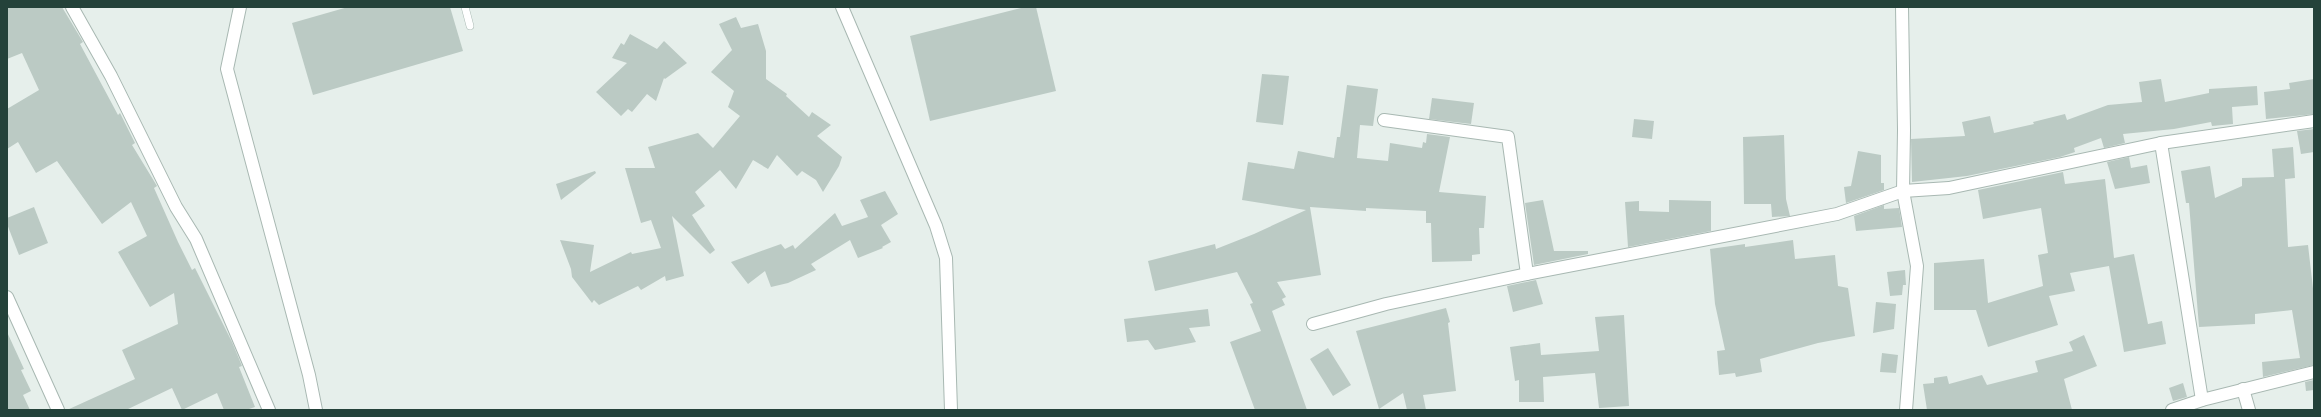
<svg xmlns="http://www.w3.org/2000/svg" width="2321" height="417" viewBox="0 0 2321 417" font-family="Quicksand,sans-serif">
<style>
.building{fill:#bbcac4}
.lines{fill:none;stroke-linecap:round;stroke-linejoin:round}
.service-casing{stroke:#a8b8b2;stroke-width:8}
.minor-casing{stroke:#a8b8b2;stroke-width:14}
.service{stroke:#fff;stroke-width:7}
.minor{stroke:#fff;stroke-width:12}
</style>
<rect width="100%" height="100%" fill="#e6efeb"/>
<!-- building -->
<g class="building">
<path d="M7 7H62L83 42 80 44 118 115 120 113 135 143 132 145 157 186 154 188 178 242 192 270 195 268 232 342 242 366 239 367 255 407 246 410H224L217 393 182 410 172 388 126 410H67L135 379 122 350 178 324 174 293 150 307 118 252 147 236 131 202 102 224 57 161 36 173 18 142 7 149V109L39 90 22 53 7 59Z"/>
<path d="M348 7H450L463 51 313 95 292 23Z"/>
<path d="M1025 7H1036L1056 91 930 121 910 36Z"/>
<path d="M736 17 741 28 758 24 766 51V79L787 94 786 96 809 117 812 112 831 125 817 136 842 157 839 166 823 192 816 180 802 171 797 176 777 155 768 169 753 160 736 189 720 170 695 192 705 206 692 215 715 250 710 254 672 216 684 276 666 281 665 276 641 290 638 286 599 305 594 300 592 303 572 277 571 269 560 240 594 245 590 272 631 252 632 254 661 248 651 220 641 223 625 168H655L648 147 698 133 713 148 740 116 728 107 734 91 711 72 732 50 719 24Z"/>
<path d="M630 34 657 49 664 41 687 63 665 79 664 78 656 101 647 94 632 112 628 109 621 116 596 92 627 63 612 58 621 43 624 45Z"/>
<path d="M1262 74 1289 76 1283 125 1256 122Z"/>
<path d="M2161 79 2165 102 2209 93V89L2257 86 2258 105 2232 107 2233 124 2212 126 2211 122 2174 129 2123 134 2125 143 2104 148 2101 138 2074 148 2075 152 2060 157 1967 176 1912 182 1911 139 1965 136 1962 122 1990 116 1994 133 2034 124 2033 122 2065 114 2067 120 2108 105 2142 102 2139 82Z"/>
<path d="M2314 79V114L2266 119 2264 92 2290 89 2289 83Z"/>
<path d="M1347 85 1378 89 1373 126 1360 125 1357 158 1388 161 1390 143 1422 148 1423 142 1426 143 1427 134 1450 137 1439 192 1486 196 1484 228H1479L1480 254 1472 255V261L1432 262 1431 223H1426V211L1366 208V211L1310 207 1321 275 1277 282 1286 297 1282 299 1285 305 1272 311 1307 410H1255L1230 342 1261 331 1250 304 1253 303 1237 272 1155 291 1148 261 1215 244 1216 249 1254 234 1306 210 1242 200 1248 162 1294 169 1298 151 1334 158 1337 137H1340Z"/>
<path d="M1432 98 1474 103 1471 124 1429 119Z"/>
<path d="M1634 119 1654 121 1652 139 1632 137Z"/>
<path d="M2314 129V152L2301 154 2297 131Z"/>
<path d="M1784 135 1786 199 1790 216 1772 217 1771 204H1744L1743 137Z"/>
<path d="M2293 147 2295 178 2285 179 2288 247 2308 245 2314 297V365L2263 377 2262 362 2300 358 2292 310 2255 314V324L2199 327 2189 203H2186L2181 171 2210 166 2215 198 2242 186V178L2274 177 2272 149Z"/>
<path d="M1858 151 1881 155V183H1884V190L1846 203 1844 187 1851 186Z"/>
<path d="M2129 157 2131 168 2147 165 2150 183 2115 189 2107 162Z"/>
<path d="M595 171 596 173 561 200 556 184Z"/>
<path d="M2063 172 2065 184 2105 179 2114 258 2134 254 2148 324 2162 321 2166 344 2124 352 2109 266 2070 273 2075 291 2049 296 2058 325 1988 347 1976 310H1934V263L1984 259 1988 303 2043 286 2038 255 2048 253 2041 208 1983 219 1978 190Z"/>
<path d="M885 191 898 214 881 225 891 242 882 247 883 248 858 258 850 240 811 264 816 270 788 283 771 287 765 271 748 284 731 262 781 244 785 249 793 245 795 249 835 213 842 226 868 217 860 200Z"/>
<path d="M1543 200 1554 251H1588V254L1534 265 1525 203Z"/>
<path d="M1669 200 1711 201V231L1628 247 1625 202 1639 201V211L1669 212Z"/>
<path d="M1884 205V209L1899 208 1902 227 1856 231 1854 216Z"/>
<path d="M34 207 48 243 19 255 7 224V218Z"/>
<path d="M1793 240 1795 259 1835 255 1838 286 1848 288 1855 336 1818 343 1760 359 1762 372 1736 377 1735 373 1719 375 1717 351 1725 350 1715 304 1710 249 1745 244V247Z"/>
<path d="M1905 270 1906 285H1903L1902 295 1890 296 1887 272Z"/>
<path d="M1536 280 1543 304 1513 312 1507 286Z"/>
<path d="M1876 302 1896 304 1894 329 1873 333Z"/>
<path d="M1446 308 1450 322 1448 323 1456 391 1423 395 1426 410H1407L1403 393 1379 409 1356 331Z"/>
<path d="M1208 309 1210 326 1189 328 1196 342 1155 350 1148 340 1127 342 1124 319Z"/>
<path d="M1624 315 1629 406 1599 408 1595 373 1543 377 1544 402H1519V380L1515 381 1510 347 1540 343 1541 355 1599 351 1595 317Z"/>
<path d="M7 332 24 369 21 370 31 391 23 395 30 410H7Z"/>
<path d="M2084 335 2097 366 2064 379 2072 410H1927L1923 384 1934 383V378L1947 376 1949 384 1982 375 1987 385 2038 372 2035 361 2073 351 2069 342Z"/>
<path d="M1328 348 1351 385 1333 396 1310 359Z"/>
<path d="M1882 353 1898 355 1896 373 1880 372Z"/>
<path d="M2314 380V390L2306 391 2305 382Z"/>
<path d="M2183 383 2187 397 2173 401 2169 388Z"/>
</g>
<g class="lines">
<defs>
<path id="service" d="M465 7 470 26"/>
<g id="minor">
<path d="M72 7 111 76 176 207 196 239 269 410"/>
<path d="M240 7 227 69 309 375 316 410"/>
<path d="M842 7 936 226 946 258 951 410"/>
<path d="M1902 7 1904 130 1903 191 1917 266 1906 410"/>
<path d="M1384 120 1508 137 1527 274"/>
<path d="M2161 143 2202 400"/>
<path d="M7 297 58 410"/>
<path d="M1313 324 1386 304 1527 274 1837 214 1903 191 1949 188 2161 143 2314 121"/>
<path d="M2243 389 2249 410"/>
<path d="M2172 410 2202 400 2314 372"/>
</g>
</defs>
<!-- service casing -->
<use href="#service" class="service-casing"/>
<!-- minor casing -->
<use href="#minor" class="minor-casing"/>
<!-- service -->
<use href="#service" class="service"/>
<!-- minor -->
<use href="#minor" class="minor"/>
</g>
<!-- border -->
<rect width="2321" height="417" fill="none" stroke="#24423a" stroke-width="16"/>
</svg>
